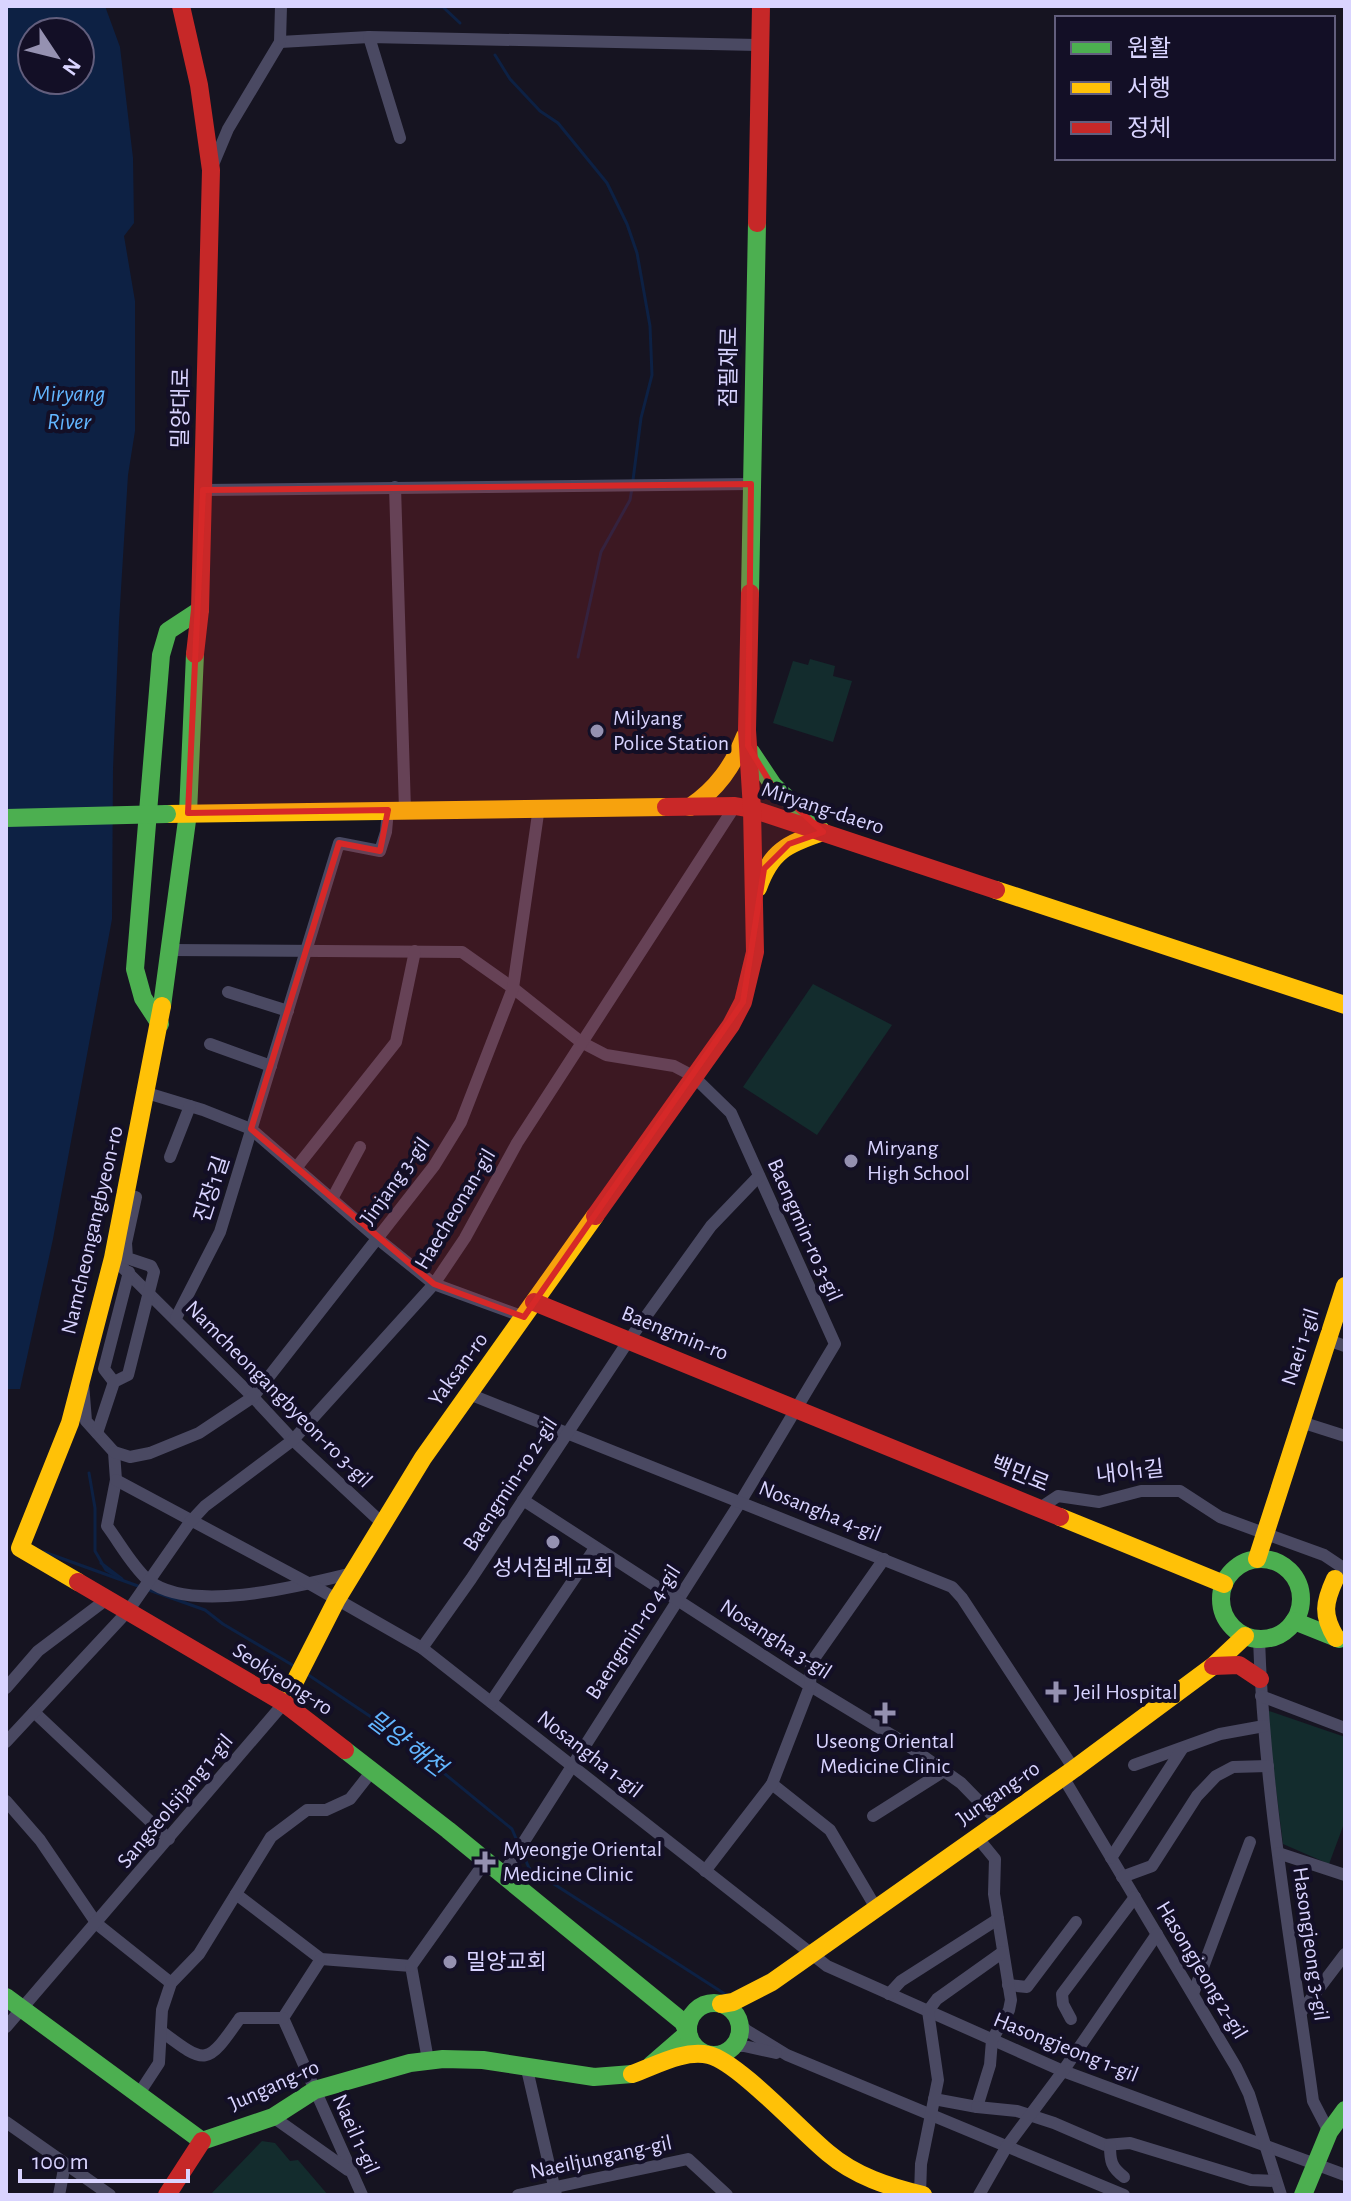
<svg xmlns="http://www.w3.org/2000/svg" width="1351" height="2201" viewBox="0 0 1351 2201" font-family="'Alegreya Sans','Noto Sans KR',sans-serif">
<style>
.green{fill:#132c2d}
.water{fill:#0d2144;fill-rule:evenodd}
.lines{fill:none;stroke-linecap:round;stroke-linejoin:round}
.stream{stroke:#0d2144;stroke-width:3}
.street{stroke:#4a4962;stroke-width:12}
.fast{stroke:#4caf50;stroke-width:18}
.slow{stroke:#ffc107;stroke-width:18}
.jam{stroke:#c62828;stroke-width:18}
.fast-bridge{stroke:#4caf50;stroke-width:18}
.marked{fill:#d62828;fill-opacity:0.2;stroke:#d62828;stroke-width:6;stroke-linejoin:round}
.poi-dot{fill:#9591b1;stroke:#130f26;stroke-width:3}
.labels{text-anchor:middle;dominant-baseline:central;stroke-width:8;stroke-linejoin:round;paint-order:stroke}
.street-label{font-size:22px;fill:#d9d4ff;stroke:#130f26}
.poi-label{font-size:22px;fill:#d9d4ff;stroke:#130f26;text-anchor:start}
.water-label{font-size:24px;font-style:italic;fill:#62b6ff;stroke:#130f26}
</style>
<rect width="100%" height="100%" fill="#161421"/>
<!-- green -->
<g class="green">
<path d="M810 659 835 666 833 676 852 681 833 742 773 723 793 661 808 665Z"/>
<path d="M813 984 892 1025 817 1135 743 1087Z"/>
<path d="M1266 1710 1345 1737V1821L1329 1864 1283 1844Z"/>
<path d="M262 2141 275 2143 290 2161 298 2160 328 2195H210Z"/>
</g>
<!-- water -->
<path class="water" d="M6 6H105L120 47 133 158 134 223 124 236 135 301V431L128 475 119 622 113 769 112 919 53 1239 20 1389H8L6 1399ZM32 32H80V80H32Z"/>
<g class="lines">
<!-- stream -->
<g class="stream">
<path d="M347 6 443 7 460 23"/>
<path d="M495 55 510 79 540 111 558 123 607 183 627 224 637 253 650 326 652 375 641 418 633 480"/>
<path d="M578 657 601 552 630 500 632 488"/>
<path d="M89 1473 95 1508V1551L106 1570 122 1579 101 1563"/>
<path d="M44 1552 138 1586"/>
<path d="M149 1590 205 1610 223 1624 294 1666"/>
<path d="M307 1674 395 1733 512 1829 518 1843"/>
<path d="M523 1854 529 1868 728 1996"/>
</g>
<!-- street -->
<g class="street">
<path d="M280 42 369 37"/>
<path d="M400 138 369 37 758 45"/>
<path d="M212 167 228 129 280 42 281 6"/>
<path d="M395 487 405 810"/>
<path d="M203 490 751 484"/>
<path d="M169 950 462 952 513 988 581 1042 606 1055 674 1066 693 1076 731 1113 835 1344 741 1501 502 1876"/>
<path d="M228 992 288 1011"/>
<path d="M210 1044 271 1066"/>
<path d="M147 1093 203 1110 251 1129 378 1239 434 1284 524 1317"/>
<path d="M170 1157 190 1106"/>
<path d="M296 1168 396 1042 415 951"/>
<path d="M332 1199 360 1147"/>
<path d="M113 1258 253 1397 293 1440 383 1524"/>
<path d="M176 1318 220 1232 339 843 380 851 386 832 388 810"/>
<path d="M1328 1340 1345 1346"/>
<path d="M114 1382 104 1369 129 1272"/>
<path d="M83 1383 86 1421 114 1452 116 1480 107 1526C119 1542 132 1566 148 1580 191 1615 304 1585 353 1573"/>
<path d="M469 1394 952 1587 962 1598 1074 1769"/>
<path d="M1301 1422 1345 1436"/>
<path d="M97 1433 114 1382 128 1375 154 1272 151 1266 127 1258 126 1243 136 1197"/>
<path d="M114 1452 130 1457 150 1453 199 1433 253 1397 434 1166 461 1122 513 988 539 807"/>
<path d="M116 1480 310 1584 422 1648 827 1966 1063 2071 1345 2175"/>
<path d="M523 1500 804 1682 903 1742 961 1783 999 1822"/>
<path d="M1040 1508 1058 1496 1099 1502 1141 1491H1180L1220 1517 1324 1555 1345 1569"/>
<path d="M1259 1639C1264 1794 1292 1947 1313 2101L1329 2132"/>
<path d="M422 1648 471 1579 629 1340 711 1226 759 1176"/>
<path d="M6 1688 38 1651 107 1599"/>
<path d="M1261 1696 1345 1728"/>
<path d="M491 1702 595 1548"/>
<path d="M34 1712 169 1839"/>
<path d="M6 1742 128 1611 190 1522 205 1506 293 1440 434 1284 465 1238 517 1143 735 806"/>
<path d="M1134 1765 1220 1734 1264 1726"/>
<path d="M1063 1777 1236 2067 1249 2094 1281 2195"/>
<path d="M772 1784 830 1830 876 1908"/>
<path d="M6 1801 40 1840 97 1924 171 1983"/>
<path d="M873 1816 944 1771"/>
<path d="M1278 1853 1345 1875"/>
<path d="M1111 1858 1182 1749"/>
<path d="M705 1871 772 1784 810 1686 811 1663 884 1559"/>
<path d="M1122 1877 1152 1866 1197 1796 1216 1776 1233 1767 1268 1766"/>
<path d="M236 1894 321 1959 411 1966 428 2060"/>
<path d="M321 1959 283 2018 362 2195"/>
<path d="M411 1966 485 1862"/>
<path d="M1008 1985 1027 1987 1076 1922"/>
<path d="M889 1994 901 1981 998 1919"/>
<path d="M1193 1994 1250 1842"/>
<path d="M1301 2012 1345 1954"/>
<path d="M1071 2019 1063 2004 1062 1994 1135 1897"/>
<path d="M739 2022 746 2030 787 2055 1124 2195"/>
<path d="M6 2027 284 1703"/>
<path d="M161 2031C207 2066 207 2065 240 2018H283"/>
<path d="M733 2046H744L776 2053"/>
<path d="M526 2065 556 2195"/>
<path d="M138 2095 159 2063 162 2010 171 1983 199 1954 271 1837 307 1810H326L350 1799 372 1771"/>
<path d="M934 2099 977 2107 990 2065 992 2040 1009 2010 1011 2000 994 1894 995 1859 977 1837"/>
<path d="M977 2107 1017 2111 1054 2123 1105 2145 1130 2143 1251 2180 1275 2181"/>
<path d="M273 2117 348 2170"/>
<path d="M6 2122 110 2195"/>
<path d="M1110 2145C1110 2161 1111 2167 1124 2177"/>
<path d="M59 2195 65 2164"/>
<path d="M518 2195 688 2159 727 2195"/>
<path d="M920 2195 921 2164 938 2080 928 2011 937 1999 1003 1952"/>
<path d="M979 2195 1007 2146 1063 2071 1157 1934"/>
</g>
<!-- fast -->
<g class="fast">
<path d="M750 593 757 223"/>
<path d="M751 752 773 785 821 830"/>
<path d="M162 1006 188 813 195 654"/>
<path d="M160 1024 143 998 135 969 161 655 168 631 200 610"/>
<circle cx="1261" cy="1599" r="40"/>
<path d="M1294 1621 1339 1639"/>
<path d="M345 1750 448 1830 683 2022 688 2033 651 2065"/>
<path d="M6 1997 202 2141 273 2117 315 2090 410 2063 443 2059 483 2060 594 2077 632 2074"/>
<circle cx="714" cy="2029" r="26"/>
<path d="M1303 2195 1329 2132 1345 2110"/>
</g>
<!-- slow -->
<g class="slow">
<path d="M690 807C717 789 733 766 745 736"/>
<path d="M167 814 666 807"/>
<path d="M758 888C771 851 787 844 823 832"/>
<path d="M996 890 1345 1005"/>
<path d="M1060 1517 1224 1584"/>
<path d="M1257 1559 1345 1286"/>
<path d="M1335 1579C1324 1603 1322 1615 1336 1638"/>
<path d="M78 1582 20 1548 70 1423 113 1258 162 1006"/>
<path d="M284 1703 337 1599 423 1458 595 1216"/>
<path d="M721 2004 733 2002 772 1982 1074 1769 1213 1666 1245 1636"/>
<path d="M632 2074C655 2066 684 2049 709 2055 738 2062 801 2131 828 2153 855 2176 889 2187 923 2195"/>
</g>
<!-- jam -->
<g class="jam">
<path d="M181 6 199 85 211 170 200 610 195 654"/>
<path d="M757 223 761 6"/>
<path d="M666 807 735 806 752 809 996 890"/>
<path d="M595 1216 731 1025 743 1002 755 952 752 809 747 730 750 593"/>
<path d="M534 1302 1060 1517"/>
<path d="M78 1582 284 1703 345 1750"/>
<path d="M1213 1666 1239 1665 1260 1679"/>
<path d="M167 2195 202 2141"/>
</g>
<!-- fast-bridge -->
<path class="fast-bridge" d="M6 818 167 814"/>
</g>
<!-- marked area -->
<path class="marked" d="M751 484 748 746 771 784 823 832 789 844 764 869 743 1002 524 1317 434 1284 251 1129 339 843 380 851 388 810 188 813 203 490Z"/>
<!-- markers -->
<g class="poi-dot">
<circle cx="597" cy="731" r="8"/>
<circle cx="851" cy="1161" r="8"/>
<circle cx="553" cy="1542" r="8"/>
<path d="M1052 1680h8v8h8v8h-8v8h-8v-8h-8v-8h8z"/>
<path d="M881 1701h8v8h8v8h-8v8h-8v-8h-8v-8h8z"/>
<path d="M481 1850h8v8h8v8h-8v8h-8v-8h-8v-8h8z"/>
<circle cx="450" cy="1962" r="8"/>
</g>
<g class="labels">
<!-- street labels -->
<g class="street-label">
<text transform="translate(729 367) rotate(-89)">점필재로</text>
<text transform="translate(181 408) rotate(-89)">밀양대로</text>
<text transform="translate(823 808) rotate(18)">Miryang-daero</text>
<text transform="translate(395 1181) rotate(-54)">Jinjang 3-gil</text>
<text transform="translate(212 1189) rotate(-72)">진장1길</text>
<text transform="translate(455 1209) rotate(-59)">Haecheonan-gil</text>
<text transform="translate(92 1230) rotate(-77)">Namcheongangbyeon-ro</text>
<text transform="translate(805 1230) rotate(66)">Baengmin-ro 3-gil</text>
<text transform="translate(675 1333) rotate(22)">Baengmin-ro</text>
<text transform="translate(1300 1347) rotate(-72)">Naei 1-gil</text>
<text transform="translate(458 1369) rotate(-54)">Yaksan-ro</text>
<text transform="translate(279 1394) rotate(45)">Namcheongangbyeon-ro 3-gil</text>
<text transform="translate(1130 1472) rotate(-6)">내이1길</text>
<text transform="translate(1020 1474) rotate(22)">백민로</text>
<text transform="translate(510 1484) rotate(-57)">Baengmin-ro 2-gil</text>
<text transform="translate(820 1511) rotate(22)">Nosangha 4-gil</text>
<text transform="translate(633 1632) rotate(-57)">Baengmin-ro 4-gil</text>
<text transform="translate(776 1639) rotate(33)">Nosangha 3-gil</text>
<text transform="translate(283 1679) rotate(33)">Seokjeong-ro</text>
<text transform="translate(590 1754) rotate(38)">Nosangha 1-gil</text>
<text transform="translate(998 1793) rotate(-35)">Jungang-ro</text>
<text transform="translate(175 1801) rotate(-50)">Sangseolsijang 1-gil</text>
<text transform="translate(1311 1944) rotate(82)">Hasongjeong 3-gil</text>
<text transform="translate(1202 1970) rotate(59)">Hasongjeong 2-gil</text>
<text transform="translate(1066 2047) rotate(22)">Hasongjeong 1-gil</text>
<text transform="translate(274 2085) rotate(-24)">Jungang-ro</text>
<text transform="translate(356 2134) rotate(66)">Naeil 1-gil</text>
<text transform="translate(601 2157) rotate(-12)">Naeiljungang-gil</text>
</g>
<!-- poi labels -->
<g class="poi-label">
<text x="613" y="718">Milyang<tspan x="613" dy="25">Police Station</tspan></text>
<text x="867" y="1148">Miryang<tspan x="867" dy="25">High School</tspan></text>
<text x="553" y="1568" text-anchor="middle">성서침례교회</text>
<text x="1074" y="1692">Jeil Hospital</text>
<text x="885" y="1741" text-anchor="middle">Useong Oriental<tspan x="885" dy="25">Medicine Clinic</tspan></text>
<text x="503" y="1849">Myeongje Oriental<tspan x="503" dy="25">Medicine Clinic</tspan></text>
<text x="466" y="1962">밀양교회</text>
</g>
<!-- water labels -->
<g class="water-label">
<text x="69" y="394">Miryang<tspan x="69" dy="28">River</tspan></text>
<text transform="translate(406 1744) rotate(37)">밀양 해천</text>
</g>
</g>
<!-- border -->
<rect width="1351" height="2201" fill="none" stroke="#d9d4ff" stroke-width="16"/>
<!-- legend -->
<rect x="1055" y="16" width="280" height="144" fill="#130f26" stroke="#625e7d" stroke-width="2"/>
<rect x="1071" y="42" width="40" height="12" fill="#4caf50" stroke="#625e7d" stroke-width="2"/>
<text x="1127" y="56" font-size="24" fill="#d9d4ff">원활</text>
<rect x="1071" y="82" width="40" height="12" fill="#ffc107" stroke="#625e7d" stroke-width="2"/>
<text x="1127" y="96" font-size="24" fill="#d9d4ff">서행</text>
<rect x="1071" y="122" width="40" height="12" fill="#c62828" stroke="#625e7d" stroke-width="2"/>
<text x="1127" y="136" font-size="24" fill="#d9d4ff">정체</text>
<!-- north arrow -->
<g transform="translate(56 56) rotate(125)"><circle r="38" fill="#130f26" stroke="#625e7d" stroke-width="2"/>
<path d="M0-6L14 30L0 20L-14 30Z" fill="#9591b1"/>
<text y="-12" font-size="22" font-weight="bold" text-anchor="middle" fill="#d9d4ff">N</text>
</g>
<!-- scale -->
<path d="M20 2169v12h168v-12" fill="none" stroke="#d9d4ff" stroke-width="4"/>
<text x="32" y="2169" font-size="24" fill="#d9d4ff" stroke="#130f26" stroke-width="6" paint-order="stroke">100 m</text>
</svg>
